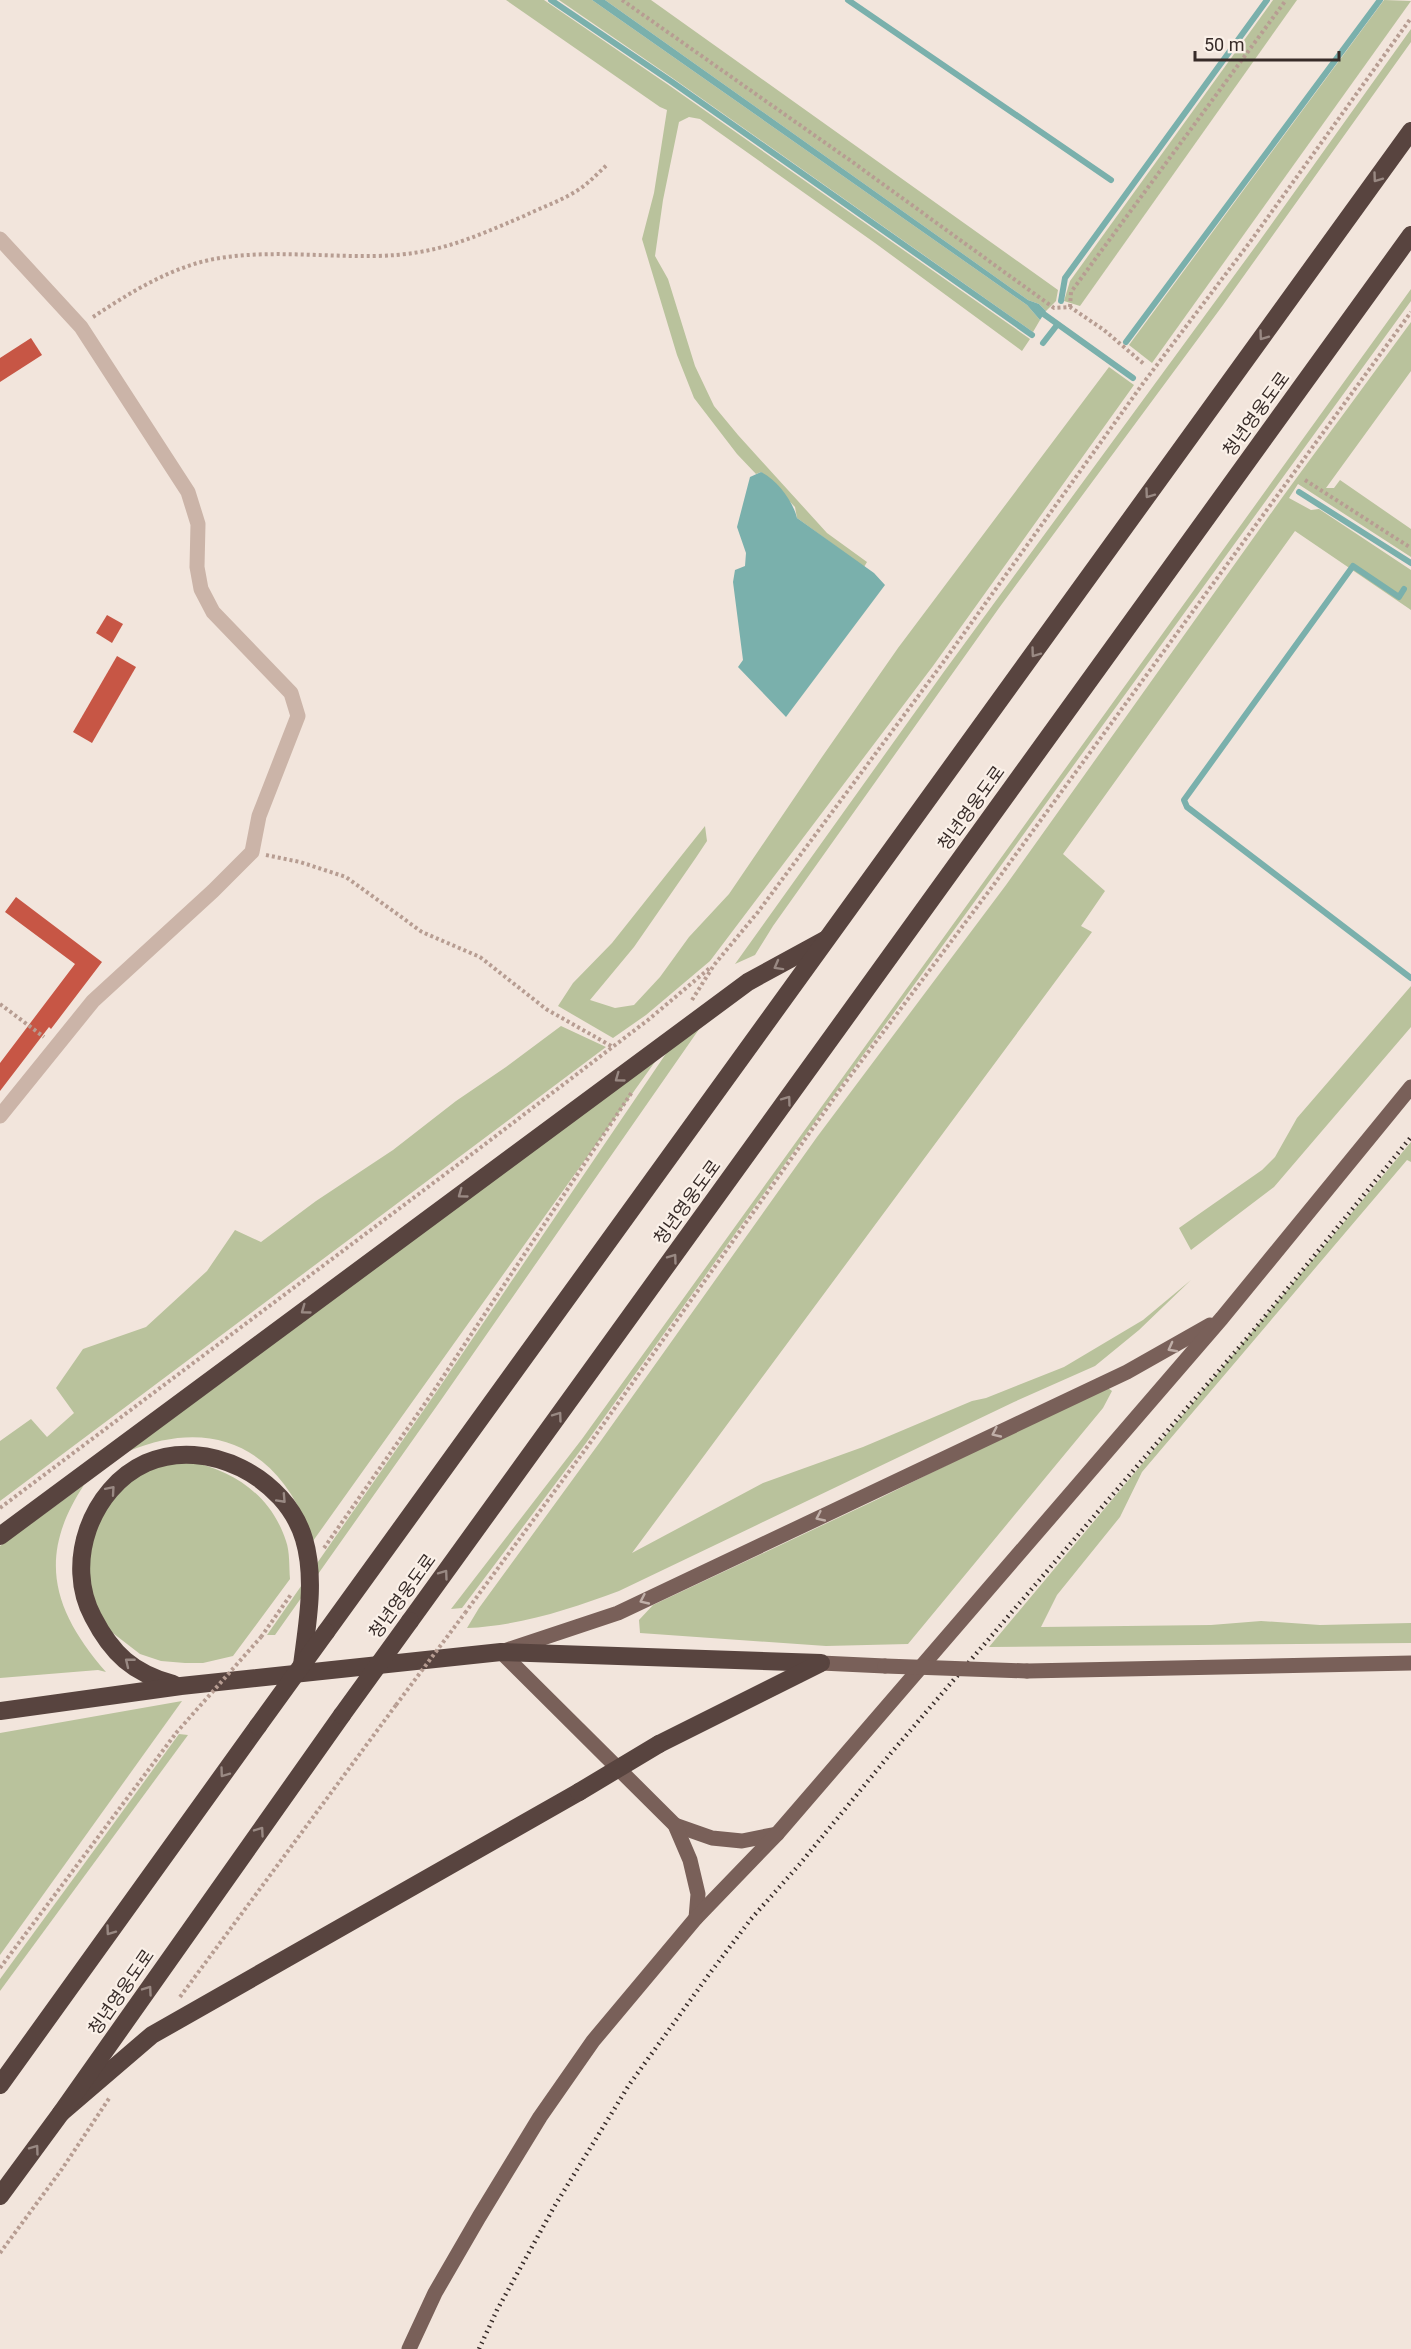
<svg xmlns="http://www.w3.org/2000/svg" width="1411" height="2349" viewBox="0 0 1411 2349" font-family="Roboto,'Noto Sans KR',sans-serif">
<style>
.green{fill:#b9c29c}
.water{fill:#7ab0ac}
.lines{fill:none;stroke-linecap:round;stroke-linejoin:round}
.stream{stroke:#7ab0ac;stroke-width:6}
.building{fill:#c75645}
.path{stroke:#b79d92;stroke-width:4;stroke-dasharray:3 3;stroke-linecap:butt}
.minor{stroke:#cbb4a8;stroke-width:15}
.major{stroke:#796059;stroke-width:15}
.highway{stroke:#58443f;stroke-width:18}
.rail{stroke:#372b28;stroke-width:4.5;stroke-dasharray:1.5 4.5;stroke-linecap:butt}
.path-bridge{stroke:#b79d92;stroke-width:4;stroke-dasharray:3 3;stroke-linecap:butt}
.major-bridge{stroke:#796059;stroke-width:15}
.highway-bridge{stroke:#58443f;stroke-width:18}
.oneway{stroke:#998983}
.oneway2{stroke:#c0afa8}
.labels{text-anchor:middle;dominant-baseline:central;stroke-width:4.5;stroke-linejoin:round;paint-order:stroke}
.street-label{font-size:18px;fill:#372b28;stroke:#faf0e8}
</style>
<rect width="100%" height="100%" fill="#f2e5dc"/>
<!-- green -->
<g class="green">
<path d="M506 0H544L670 86 1030 339 1022 351 875 243 700 119 689 117 679 122 663 200 655 256 668 279 695 366 714 406 738 435 827 533 867 562 864 567 797 518 795 507 761 472 756 474 737 454 694 398 677 355 642 239 654 193 667 110 660 107Z"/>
<path d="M559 0H592L1027 305 1040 320 1033 332 671 77Z"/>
<path d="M605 0H651L1058 290 1056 301 1046 311 1039 304 1028 300Z"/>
<path d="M1273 0H1297L1080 306 1064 301 1070 281Z"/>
<path d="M1384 0 1411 1 1152 363 1129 345Z"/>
<path d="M1411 29V42L1223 305 999 608 773 926 755 955 735 964 943 673 1258 243Z"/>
<path d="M1411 289V301L837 1091 586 1443 462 1608 451 1609 582 1439Z"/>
<path d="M1411 322V371L1326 488H1334L1340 480 1411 529V557L1298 484 1289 498 1311 510 1319 509 1411 570V610L1295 531 1063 854 1105 891 1081 926 1092 932 632 1553 763 1483 863 1447 972 1401 986 1398 1064 1367 1143 1320 1191 1280 1139 1330 1095 1366 1014 1402 619 1591C570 1609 520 1626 467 1628L479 1608 600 1442 817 1137 1006 885 1284 495Z"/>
<path d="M1109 367 1134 385 933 666 710 961 646 1015 613 1038 558 1006 573 983 612 943 705 826 707 841 695 859 634 947 590 1000 615 1008 634 1005 660 977 689 937 729 894 822 757 898 648Z"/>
<path d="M1411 986V1027L1274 1187 1191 1250 1179 1228 1262 1170 1275 1157 1297 1118Z"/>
<path d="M702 1025 441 1400 275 1635H267L437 1391 684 1027Z"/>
<path d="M561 1026 606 1047 0 1501V1441L31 1419 47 1437 74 1413 56 1388 83 1349 146 1327 207 1271 235 1230 261 1242 316 1201 393 1150 456 1101 506 1067Z"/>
<path d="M657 1059 313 1541C283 1452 218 1415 129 1451Z"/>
<path d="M1411 1142V1162L1407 1160 1142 1472 1120 1517 1057 1595 1041 1627 1211 1625 1261 1621 1320 1625 1411 1623V1643L989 1647Z"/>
<path d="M1108 1388 1112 1391 1103 1408 908 1644 826 1646 640 1633 639 1620 653 1605 876 1500 1101 1389Z"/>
<path d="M189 1461C234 1471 271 1495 286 1541 290 1552 289 1567 290 1579L233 1656 203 1663H185L161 1661 140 1654 105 1627 93 1606 86 1558 104 1509 119 1488 152 1467Z"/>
<path d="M84 1485C37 1556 52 1610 106 1672L98 1670 0 1678V1546Z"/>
<path d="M182 1701 0 1955V1733Z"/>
<path d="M179 1734 188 1735 0 1991V1979Z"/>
</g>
<!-- water -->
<g class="water">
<path d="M592 0H605L1028 300 1039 304 1046 311 1040 320 1027 305Z"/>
<path d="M761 472C777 480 793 501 797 518L874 573 885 585 786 717 738 667 743 660 733 582 735 570 745 566 746 553 737 527 750 477Z"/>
</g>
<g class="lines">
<!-- stream -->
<g class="stream">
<path d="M551 0 672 82 1032 335"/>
<path d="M848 0 1111 180"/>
<path d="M1061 301 1065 278 1267 0"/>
<path d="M1038 310 1133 378"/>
<path d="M1126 342 1380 0"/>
<path d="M1043 343 1057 325"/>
<path d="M1299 492 1411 563"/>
<path d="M1404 589 1399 597 1353 566 1184 800 1187 807 1411 978"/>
</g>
</g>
<!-- building -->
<g class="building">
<path d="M31 338 42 355 0 382V358Z"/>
<path d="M107 615 123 624 112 643 96 633Z"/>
<path d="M117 656 136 667 92 743 73 732Z"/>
<path d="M16 897 102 962 51 1029 49 1027 0 1091V1063L75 964 5 912Z"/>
</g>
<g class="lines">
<!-- path -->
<g class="path">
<path d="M622 0 851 161 1054 308 1070 307 1104 330 1145 365"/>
<path d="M1070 307 1071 292 1286 0"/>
<path d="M93 317C131 292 174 265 220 258 271 250 324 257 375 256 436 255 470 239 524 216 542 207 564 200 581 188 591 181 599 172 608 164"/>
<path d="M1305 480 1411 548"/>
<path d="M266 855 300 862 346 877 422 932 480 957 546 1009 613 1047"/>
<path d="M692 1000 714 965 758 912 942 664 1144 382 1250 242 1411 18"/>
<path d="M0 1004 44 1037"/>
<path d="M0 1508 480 1148 648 1020 711 967"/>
<path d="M324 1548 433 1392 632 1092"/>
<path d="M465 1613 590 1443 842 1087 995 883 1411 312"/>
<path d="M261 1637 292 1593"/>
<path d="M0 1968 176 1733"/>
<path d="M180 1997 396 1705"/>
<path d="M0 2253 62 2169 110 2097"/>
</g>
<!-- minor -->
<path class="minor" d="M0 239 81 327 188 492 198 524 197 567 201 589 213 612 291 693 298 716 259 816 252 852 213 891 93 1001 0 1116"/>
<!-- major -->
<g class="major">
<path d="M821 1663 885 1666"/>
<path d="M1027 1671 1411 1663"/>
<path d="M675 1825 712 1838 742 1841 777 1834"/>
<path d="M696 1918 698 1894 690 1860 675 1825 501 1652 618 1613 1127 1372 1210 1325"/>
<path d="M409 2349 435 2293 479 2217 540 2117 593 2041 696 1918 777 1834 1222 1318 1411 1087"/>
</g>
<!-- highway -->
<g class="highway">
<path d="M0 1536 748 982 825 940"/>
<path d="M410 1621 1411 235"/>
<path d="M326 1632 1411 131"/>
<path d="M173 1684C133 1673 112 1654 93 1617 64 1563 91 1488 146 1463 207 1436 286 1478 304 1539 316 1579 307 1625 302 1665"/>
<path d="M0 1711 181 1686 501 1652 821 1663"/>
<path d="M659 1744 819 1664"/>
<path d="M0 2085 258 1726"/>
<path d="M61 2113 152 2035 579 1792"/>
<path d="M0 2196 61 2113 342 1715"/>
</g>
<!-- rail -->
<path class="rail" d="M479 2349 497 2310 554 2207 629 2085 710 1973 751 1919 799 1865 891 1753 1253 1331 1411 1137"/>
<!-- path-bridge -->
<g class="path-bridge">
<path d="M396 1705 465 1613"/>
<path d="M176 1733 261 1637"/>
</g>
<!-- major-bridge -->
<path class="major-bridge" d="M885 1666 1027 1671"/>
<!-- highway-bridge -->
<g class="highway-bridge">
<path d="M342 1715 410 1621"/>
<path d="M258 1726 326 1632"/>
<path d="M579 1792 659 1744"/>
</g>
</g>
<!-- one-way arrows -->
<defs><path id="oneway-chevron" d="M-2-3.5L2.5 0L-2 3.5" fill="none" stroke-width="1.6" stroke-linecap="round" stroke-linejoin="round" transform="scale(1.5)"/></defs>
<g class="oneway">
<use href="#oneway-chevron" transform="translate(1377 178) rotate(126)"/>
<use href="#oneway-chevron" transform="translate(1263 336) rotate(126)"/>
<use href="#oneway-chevron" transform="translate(1149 494) rotate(126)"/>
<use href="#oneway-chevron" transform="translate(1035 653) rotate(126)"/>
<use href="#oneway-chevron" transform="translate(778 966) rotate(151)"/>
<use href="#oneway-chevron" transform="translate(619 1078) rotate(144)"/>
<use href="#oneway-chevron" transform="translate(787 1100) rotate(-54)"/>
<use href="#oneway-chevron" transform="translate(462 1194) rotate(144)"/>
<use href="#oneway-chevron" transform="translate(673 1258) rotate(-54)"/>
<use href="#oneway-chevron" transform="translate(305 1310) rotate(144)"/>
<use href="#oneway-chevron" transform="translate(558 1416) rotate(-54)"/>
<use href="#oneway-chevron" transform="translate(111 1490) rotate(-49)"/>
<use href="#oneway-chevron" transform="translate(282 1499) rotate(47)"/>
<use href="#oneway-chevron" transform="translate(444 1574) rotate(-54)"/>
<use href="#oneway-chevron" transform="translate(129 1662) rotate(-141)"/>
<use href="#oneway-chevron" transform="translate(224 1773) rotate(126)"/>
<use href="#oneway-chevron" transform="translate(260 1831) rotate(-55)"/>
<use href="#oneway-chevron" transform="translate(110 1931) rotate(126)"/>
<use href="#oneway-chevron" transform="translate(148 1990) rotate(-55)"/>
<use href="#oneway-chevron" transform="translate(35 2149) rotate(-54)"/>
</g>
<g class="oneway2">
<use href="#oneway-chevron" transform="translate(1172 1348) rotate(152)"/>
<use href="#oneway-chevron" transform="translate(996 1433) rotate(155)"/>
<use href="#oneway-chevron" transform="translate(820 1517) rotate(155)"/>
<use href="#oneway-chevron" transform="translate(644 1600) rotate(155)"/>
</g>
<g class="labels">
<!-- street labels -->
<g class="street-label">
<text transform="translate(1256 414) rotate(-54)">청년영웅도로</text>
<text transform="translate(971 808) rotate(-54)">청년영웅도로</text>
<text transform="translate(687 1202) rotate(-54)">청년영웅도로</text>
<text transform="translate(402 1596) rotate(-54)">청년영웅도로</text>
<text transform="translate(121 1992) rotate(-55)">청년영웅도로</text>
</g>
</g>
<!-- scale -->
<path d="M1195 51v9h144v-9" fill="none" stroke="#372b28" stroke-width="3"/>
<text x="1204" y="51" font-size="18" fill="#372b28" stroke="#faf0e8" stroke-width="4.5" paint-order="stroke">50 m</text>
</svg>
